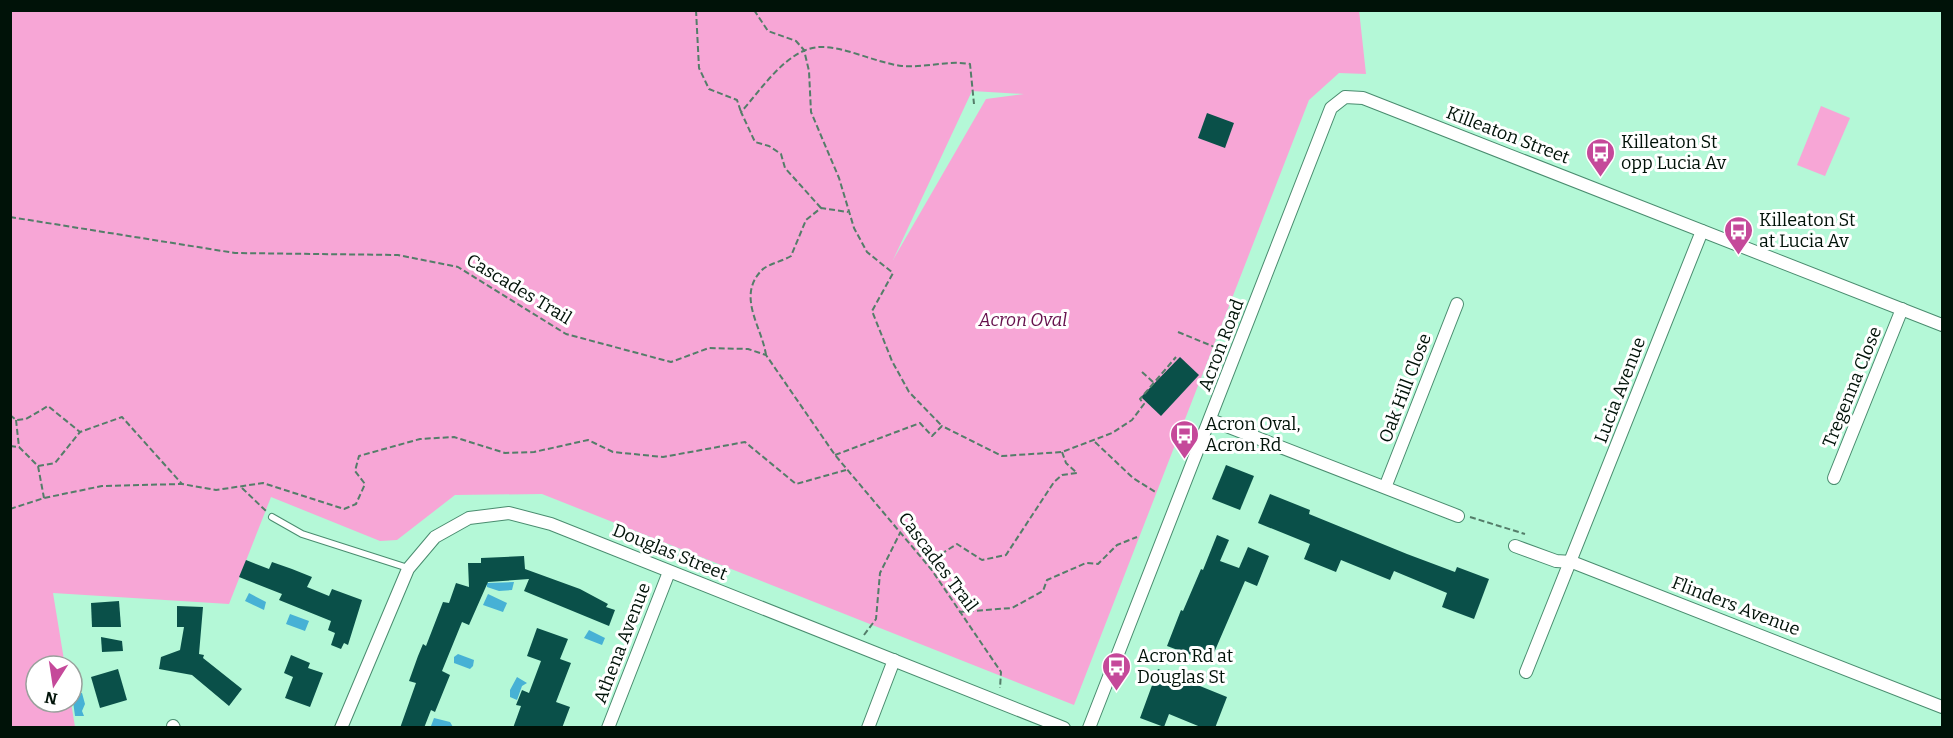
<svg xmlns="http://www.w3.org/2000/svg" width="1953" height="738" viewBox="0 0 1953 738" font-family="Bitter,serif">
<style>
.green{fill:#f7a6d6;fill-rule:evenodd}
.water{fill:#47b1d5}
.building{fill:#0a5049}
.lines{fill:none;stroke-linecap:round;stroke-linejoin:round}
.lane-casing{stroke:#4a8c6f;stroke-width:8}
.street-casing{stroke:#4a8c6f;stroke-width:14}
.path{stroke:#547d69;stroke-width:2;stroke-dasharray:6 3;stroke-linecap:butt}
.lane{stroke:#fff;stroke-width:6}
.street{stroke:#fff;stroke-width:12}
.labels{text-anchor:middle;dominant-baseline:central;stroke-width:6;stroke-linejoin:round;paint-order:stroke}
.street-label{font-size:18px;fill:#001208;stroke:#fff}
.poi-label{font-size:18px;fill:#001208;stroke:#fff;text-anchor:start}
.park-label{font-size:18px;font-style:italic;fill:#65104c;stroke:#fff}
</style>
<rect width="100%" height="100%" fill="#b4f8d7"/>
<!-- green -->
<g class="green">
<path d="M1359 10 1366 74 1339 73 1309 100 1074 705 542 494 455 495 397 540 380 541 271 497 229 604 53 593 65 666H36V702H71L75 727 11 728 10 11ZM972 91 1024 94 986 99 893 260Z"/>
<path d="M1821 106 1850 118 1825 176 1797 165Z"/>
</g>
<!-- water -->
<g class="water">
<path d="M514 582 512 590 499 591 487 587V583Z"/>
<path d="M249 593 266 602 264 610 245 601Z"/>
<path d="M488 594 507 603 503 612 483 605Z"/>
<path d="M290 614 309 621 305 631 286 624Z"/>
<path d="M589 630 605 638 602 645 584 638Z"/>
<path d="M458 654 474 660 473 666 470 669 454 663V657Z"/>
<path d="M517 677 527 683 522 686 517 700 510 697V690Z"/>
<path d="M82 693 85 704 82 711 84 716H75L72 694Z"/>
<path d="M434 718 450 722 453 727 431 726Z"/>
</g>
<!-- building -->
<g class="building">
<path d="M1207 113 1234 123 1225 148 1198 138Z"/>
<path d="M1180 357 1199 375 1161 416 1141 397Z"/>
<path d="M1226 465 1254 476 1240 510 1212 499Z"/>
<path d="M1270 494 1310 510 1309 514 1407 554 1455 572 1457 567 1489 579 1474 619 1442 607 1447 593 1394 571 1390 580 1341 560 1336 572 1304 559 1310 544 1258 523Z"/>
<path d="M1217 535 1229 540 1220 561 1239 568 1248 547 1269 556 1257 586 1245 581 1210 662 1167 646 1181 610 1183 611 1201 569 1203 570Z"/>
<path d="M524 556 525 569 580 589 608 604 606 607 615 610 609 626 524 591 529 579 488 582 469 625 462 622 442 671 450 675 435 712 431 710 424 728H400L416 683 409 681 418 656 423 644 426 646 443 602 449 603 456 583 469 587 468 563H481V558Z"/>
<path d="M246 560 269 569 272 562 292 569 312 577 307 587 329 596 332 589 362 600 348 645 344 643 341 649 331 645 335 633 328 630 331 621 279 600 282 594 239 577Z"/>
<path d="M119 601 121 627H92L91 603Z"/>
<path d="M177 606 203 607 199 654 204 655 203 658 242 689 229 706 192 675 159 669 161 657 180 650 184 627H177Z"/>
<path d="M537 628 568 639 560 659 571 663 556 702 570 707 562 728H513L521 706 516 705 522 690 529 693 541 661 527 656Z"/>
<path d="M101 637 122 641 123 651 102 652Z"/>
<path d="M291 655 310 663 308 668 323 673 310 707 285 698 293 677 284 673Z"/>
<path d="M118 669 127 700 100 708 91 677Z"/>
<path d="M1158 669 1227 697 1215 728H1203L1169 714 1164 727 1140 718Z"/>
</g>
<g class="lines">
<defs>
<path id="lane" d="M272 517 302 534 408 568"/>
<g id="street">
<path d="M1211 420 1458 516"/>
<path d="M1834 478 1902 309"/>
<path d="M1386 485 1457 304"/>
<path d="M1515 546 1556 561 1572 562 1942 707"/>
<path d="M1526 672 1702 231"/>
<path d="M173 726 174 728"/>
<path d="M341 728 408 569 435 537 469 518 509 513 551 524 1064 728"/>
<path d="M608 728 669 572"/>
<path d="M868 728 894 660"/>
<path d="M1089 728 1331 108 1345 97 1363 98 1414 118 1942 325"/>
</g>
</defs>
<!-- lane casing -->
<use href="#lane" class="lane-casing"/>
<!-- street casing -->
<use href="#street" class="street-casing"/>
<!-- path -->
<g class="path">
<path d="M696 10 699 68 709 89 737 100 741 112"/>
<path d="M754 10 768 31 796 41 804 50 809 71 811 112 839 178 854 228 867 252 893 273 872 311 892 361 909 392 942 426"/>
<path d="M821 208 785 168 781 154 769 146 755 142 741 112C761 90 788 47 821 47 843 46 877 63 902 66 926 68 947 60 970 64L974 104"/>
<path d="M10 217 235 253 398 255 458 267 566 334 671 362 709 348 748 349 766 355 835 455 931 569 1001 672 1000 688"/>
<path d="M1178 332 1222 350"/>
<path d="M766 355C762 327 736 296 762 270 768 264 783 261 791 256L806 220 821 208 848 212"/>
<path d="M1142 372 1153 382"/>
<path d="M10 415 16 420 26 419 48 406 80 432 122 417 182 484"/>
<path d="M16 420 19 447"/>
<path d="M1095 442 1133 478 1157 493"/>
<path d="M10 446 19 447 38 466 44 498"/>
<path d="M1062 452 1066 463 1077 473"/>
<path d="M835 455 920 423 932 436 942 426 1002 456 1062 452 1112 433 1132 420 1144 404 1140 399 1176 357"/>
<path d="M38 466 55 463 80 432"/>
<path d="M242 488 266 511"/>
<path d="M10 509 44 498 102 486 182 484 216 490 263 483 344 509 356 504 365 484 355 471 359 456 420 439 454 437 505 453 534 452 588 440 613 452 663 457 745 442 796 484 846 470"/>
<path d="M1470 517 1525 534"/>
<path d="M931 569 941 554 957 544 982 560 1006 555 1054 482 1062 475 1077 473"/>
<path d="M959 612 1012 608 1043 591 1047 580 1086 563 1098 564 1117 545 1137 537"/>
<path d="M864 635 876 619 880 573 900 533"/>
</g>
<!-- lane -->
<use href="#lane" class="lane"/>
<!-- street -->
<use href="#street" class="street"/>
</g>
<!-- icons -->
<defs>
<symbol id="bus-pin" viewBox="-11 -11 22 30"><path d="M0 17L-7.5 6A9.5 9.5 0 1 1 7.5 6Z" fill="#c5499a" stroke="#fff"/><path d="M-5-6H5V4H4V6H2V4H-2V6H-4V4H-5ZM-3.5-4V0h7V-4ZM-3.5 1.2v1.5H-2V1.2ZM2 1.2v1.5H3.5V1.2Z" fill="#fff"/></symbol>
</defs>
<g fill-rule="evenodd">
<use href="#bus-pin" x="1584" y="136" width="33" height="45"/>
<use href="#bus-pin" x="1722" y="214" width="33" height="45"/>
<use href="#bus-pin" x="1168" y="418" width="33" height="45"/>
<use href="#bus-pin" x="1100" y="650" width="33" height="45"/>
</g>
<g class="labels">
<!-- street labels -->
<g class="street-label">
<text transform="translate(1508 135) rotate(21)">Killeaton Street</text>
<text transform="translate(519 289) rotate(31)">Cascades Trail</text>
<text transform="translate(1221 345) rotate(-69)">Acron Road</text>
<text transform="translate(1852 387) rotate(-68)">Tregenna Close</text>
<text transform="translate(1405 388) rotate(-69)">Oak Hill Close</text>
<text transform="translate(1620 390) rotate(-69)">Lucia Avenue</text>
<text transform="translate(670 552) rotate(22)">Douglas Street</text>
<text transform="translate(938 562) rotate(53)">Cascades Trail</text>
<text transform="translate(1736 606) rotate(21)">Flinders Avenue</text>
<text transform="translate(622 643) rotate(-69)">Athena Avenue</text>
</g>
<!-- poi labels -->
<g class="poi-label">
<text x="1621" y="142">Killeaton St<tspan x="1621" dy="21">opp Lucia Av</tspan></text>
<text x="1759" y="220">Killeaton St<tspan x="1759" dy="21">at Lucia Av</tspan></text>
<text x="1205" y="424">Acron Oval,<tspan x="1205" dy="21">Acron Rd</tspan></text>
<text x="1137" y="656">Acron Rd at<tspan x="1137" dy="21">Douglas St</tspan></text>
</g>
<!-- park labels -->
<g class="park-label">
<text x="1023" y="320">Acron Oval</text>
</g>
</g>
<!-- border -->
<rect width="1953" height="738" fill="none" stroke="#001208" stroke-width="24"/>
<!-- north arrow -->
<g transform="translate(54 684) rotate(192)"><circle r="28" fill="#ffffff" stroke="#99a09c" stroke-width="1.5"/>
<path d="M0-4.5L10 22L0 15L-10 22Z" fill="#c5499a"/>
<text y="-9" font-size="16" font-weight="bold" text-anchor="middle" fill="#001208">N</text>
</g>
</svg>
